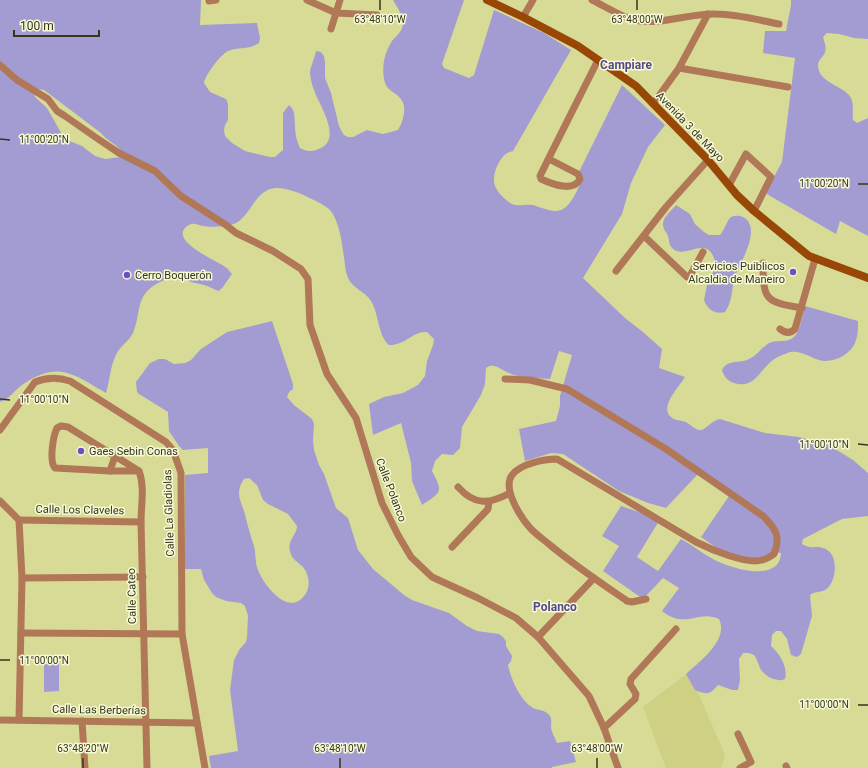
<svg xmlns="http://www.w3.org/2000/svg" width="868" height="768" viewBox="0 0 868 768" font-family="Roboto,sans-serif">
<style>
.built{fill:#ced083}
.green{fill:#a39cd3;fill-rule:evenodd}
.lines{fill:none;stroke-linecap:round;stroke-linejoin:round}
.street{stroke:#b17858;stroke-width:7}
.secondary{stroke:#994707;stroke-width:8}
.ticks{fill:none;stroke:#35361a;stroke-width:1.5}
.poi-dot{fill:#6c4fc8;stroke:#f7f9d7;stroke-width:1.5}
.labels{text-anchor:middle;dominant-baseline:central;stroke-width:3;stroke-linejoin:round;paint-order:stroke}
.street-label{font-size:11px;fill:#35361a;stroke:#f7f9d7}
.poi-label{font-size:11px;fill:#35361a;stroke:#f7f9d7;text-anchor:start}
.neighbourhood-label{font-size:12px;font-weight:bold;fill:#554988;stroke:#f7f9d7}
.ticks-label{font-size:10px;text-anchor:middle;fill:#35361a;stroke:#f7f9d7;stroke-width:3;stroke-linejoin:round;paint-order:stroke}
</style>
<rect width="100%" height="100%" fill="#d8db96"/>
<!-- built -->
<path class="built" d="M689 672 725 755 721 768H666L643 707Z"/>
<!-- green -->
<g class="green">
<path d="M0 0H201L200 25 257 23 260 38 259 43C249 50 239 47 228 51 221 54 205 75 204 83L210 92 226 99 228 104V120L225 125 224 130 225 136 232 143 245 151 270 157H275L283 150V113L289 105C296 111 294 117 295 126 295 133 297 142 300 148 307 152 313 152 321 148 342 137 319 105 314 90 312 85 310 77 310 72 310 68 315 57 316 51L321 52 324 56 325 62V78L331 93 339 126 341 130 344 135 348 137H353L367 130 383 134 398 130C403 122 408 106 400 98 395 92 388 91 385 83 381 69 384 53 392 41 397 35 403 31 403 23 403 15 397 7 393 0H464L442 64 444 68 469 78 474 75 494 10 544 33 571 50 513 151C511 152 509 152 507 153 499 158 491 176 495 186 498 193 505 200 512 204 519 207 528 203 536 206 544 208 554 214 563 209 572 204 578 188 583 178L578 174 622 85 665 125 648 147 631 183 622 214 583 278 625 318 643 332 662 349 659 368 685 377C679 387 659 407 671 417 675 421 681 420 686 422 690 424 694 429 699 430 706 431 711 420 720 419L765 433 799 437 827 444 853 460 868 473V516L842 519 803 539 802 544C812 550 815 545 823 548 840 552 837 584 825 590 819 593 815 591 810 595L812 616 801 654 797 657 791 655 787 639 781 631H776L772 635 771 646C780 654 788 667 785 679 776 683 764 676 760 668 758 663 757 659 754 655L749 653H743L739 659 740 680 738 690H732L718 685C709 695 708 695 695 690L686 674C700 661 729 640 719 619 698 609 686 630 662 611L679 588 663 578 643 599 603 571 619 546 602 536 621 506 648 515 659 521 637 557 658 571 681 539C692 545 702 553 713 559 729 568 780 584 781 553L776 552 765 556 749 560 718 549 701 537 729 496 698 474 666 508 648 503 619 491 563 454 551 453 525 461 519 429 556 421 560 406V396L572 355 559 351 550 379C538 378 519 378 509 373 500 370 495 362 486 368L485 384 481 395 462 427 460 448 453 455 442 454 435 461 432 471C443 492 442 492 422 505L412 481 411 463 401 423 373 435 369 404 384 397 403 393 418 385 425 376 427 361 433 345 434 339 427 332C412 331 407 345 389 345 378 336 379 314 371 301 365 291 353 289 348 278 345 271 345 264 344 257 342 243 339 219 329 209 322 203 307 197 299 193 290 190 280 186 270 189 254 195 250 215 236 223 231 226 210 228 203 226 200 226 195 223 191 224 191 224 187 226 186 227 169 242 221 262 228 269 228 269 231 273 232 274L223 287 219 291C214 290 209 286 204 285 192 282 190 283 180 275 172 276 167 279 160 282 134 295 142 312 133 333 130 340 120 346 116 355 110 367 110 380 106 393 73 374 58 360 22 385 14 391 9 399 0 402ZM38 89 44 90 48 93 101 133C107 141 117 144 123 153L121 157 105 159 95 156 82 146 67 140 63 136 47 108 35 97 34 92Z"/>
<path d="M791 0H868V39L854 38 839 34 827 33 823 37C824 41 827 47 825 52 824 57 818 59 818 66 819 82 840 85 849 95 855 102 852 112 853 120L857 123 868 118V236L840 221 836 234 765 193 782 162 795 58 763 53 765 31H786L791 5Z"/>
<path d="M676 205 690 214 695 224 704 232 709 235H720C725 229 726 222 731 217 737 215 743 215 748 221 758 236 740 262 735 277 731 289 733 301 725 312 715 315 707 309 704 300 705 295 706 290 707 285 711 273 720 267 712 254 702 237 680 263 670 245 669 243 669 239 668 236 667 233 663 229 663 225 662 218 672 210 676 205Z"/>
<path d="M805 306 858 321C858 329 858 336 855 343 850 355 832 364 819 360 810 357 800 350 790 352 785 354 779 356 776 358 760 367 756 390 734 383 727 381 724 376 722 370 727 360 737 363 747 360 756 357 761 348 769 343 777 339 787 344 795 336 800 330 803 313 805 306Z"/>
<path d="M272 321 293 384V389L289 392 287 397 294 405 312 419 314 424 313 440 314 450 319 465 324 474 336 508 348 518 358 550 373 569 404 595 412 600 449 613 467 626 477 631 499 634 503 637 506 641V646L512 656 511 661 508 665C511 679 520 700 533 708 539 711 545 709 550 716 552 720 551 724 551 728 552 733 555 738 557 743L570 741 576 762 552 767V768H211L209 756 238 751 230 690 234 660 239 650 246 642 247 637 248 616 245 606 241 603 226 601 216 597 212 593 204 580 201 569H185V475L208 473V448L183 450 179 446 169 431 168 412 139 394 137 392 136 382 150 363 159 359H165L174 364 185 363 191 360 201 349 227 332ZM249 478 257 485 263 500 268 504 288 514 297 526C297 535 287 540 290 551 291 559 298 562 303 567 311 577 311 592 300 600 284 612 263 583 258 570 255 563 256 554 254 546 250 534 247 523 244 511 242 505 239 499 239 493 239 488 241 483 244 479Z"/>
<path d="M59 663V691L44 692V664Z"/>
</g>
<g class="lines">
<!-- street -->
<g class="street">
<path d="M307 0 336 13 377 15"/>
<path d="M592 0C603 5 620 16 631 19 659 27 687 13 716 14 737 14 758 20 779 24"/>
<path d="M209 1 216 0"/>
<path d="M523 17 533 0"/>
<path d="M331 29 340 0"/>
<path d="M0 65 17 80 48 99 57 111 65 116 98 139 119 153 155 171 181 196 226 225 236 233 273 251 301 269 308 279 310 325 327 374 356 418 382 503 398 535 411 557 432 577 478 598 516 618 538 637 589 696 604 728 618 768"/>
<path d="M679 68 788 87"/>
<path d="M653 104 679 68 708 14"/>
<path d="M549 159 578 174 580 179C573 193 552 184 541 179L540 176C559 137 579 98 598 60"/>
<path d="M729 185 746 154 771 177 754 211"/>
<path d="M644 236 687 277 690 276 703 252"/>
<path d="M763 263C763 300 765 302 802 308"/>
<path d="M616 271 666 207 708 160"/>
<path d="M780 329C785 333 790 334 795 329L815 259"/>
<path d="M505 379 530 380 567 389 666 449 763 516C776 529 781 536 774 554 770 557 767 559 762 560 747 565 710 549 696 542L557 459C544 459 520 464 512 475 502 489 521 518 531 529 537 535 544 540 550 545 574 565 601 583 627 601L632 602 646 599"/>
<path d="M0 430 35 382C47 377 58 377 70 381L166 442 173 450 181 473 182 634 205 768"/>
<path d="M110 471 115 456"/>
<path d="M139 471H110L55 468C49 462 53 436 57 428L61 426 68 427 139 471C145 487 141 505 141 522L147 768"/>
<path d="M458 487C475 506 489 504 510 493"/>
<path d="M0 501 19 520 22 578 19 720"/>
<path d="M19 520 141 522"/>
<path d="M452 547 488 509 489 502"/>
<path d="M22 578 143 577"/>
<path d="M21 633 182 634"/>
<path d="M538 637 594 578"/>
<path d="M0 720 197 723"/>
<path d="M82 721 85 768"/>
<path d="M604 728 635 699 636 694 630 684 631 679 676 629"/>
<path d="M738 734 751 762 740 768"/>
<path d="M786 766 787 768"/>
</g>
<!-- secondary -->
<path class="secondary" d="M487 0 523 17 578 46 636 86 708 160 737 195 754 211 809 256 868 278"/>
</g>
<!-- ticks -->
<path class="ticks" d="M380 10V0M637 10V0M0 139 10 140M858 184H868M0 399 10 400M858 444 868 445M0 660H10M858 705H868M83 768V758M340 768V758M597 768V758"/>
<!-- markers -->
<g class="poi-dot">
<circle cx="793" cy="272" r="4"/>
<circle cx="127" cy="275" r="4"/>
<circle cx="81" cy="451" r="4"/>
</g>
<g class="labels">
<!-- street labels -->
<g class="street-label">
<text transform="translate(690 127) rotate(46)">Avenida 3 de Mayo</text>
<text transform="translate(391 490) rotate(69)">Calle Polanco</text>
<text transform="translate(80 510) rotate(1)">Calle Los Claveles</text>
<text transform="translate(169 513) rotate(-92)">Calle La Gladiolas</text>
<text transform="translate(132 596) rotate(-91)">Calle Cateo</text>
<text transform="translate(99 710) rotate(1)">Calle Las Berberías</text>
</g>
<!-- poi labels -->
<g class="poi-label">
<text x="785" y="266" text-anchor="end">Servicios Puiblicos<tspan x="785" dy="13">Alcaldia de Maneiro</tspan></text>
<text x="135" y="275">Cerro Boquerón</text>
<text x="89" y="451">Gaes Sebin Conas</text>
</g>
<!-- neighbourhood labels -->
<g class="neighbourhood-label">
<text x="626" y="65">Campiare</text>
<text x="555" y="607">Polanco</text>
</g>
</g>
<g class="ticks-label">
<text x="380" y="23">63°48'10"W</text>
<text x="637" y="23">63°48'00"W</text>
<text x="44" y="143">11°00'20"N</text>
<text x="824" y="187">11°00'20"N</text>
<text x="44" y="403">11°00'10"N</text>
<text x="824" y="448">11°00'10"N</text>
<text x="44" y="664">11°00'00"N</text>
<text x="824" y="708">11°00'00"N</text>
<text x="83" y="752">63°48'20"W</text>
<text x="340" y="752">63°48'10"W</text>
<text x="597" y="752">63°48'00"W</text>
</g>
<!-- scale -->
<path d="M14 30v6h85v-6" fill="none" stroke="#35361a" stroke-width="2"/>
<text x="20" y="30" font-size="12" fill="#35361a" stroke="#f7f9d7" stroke-width="3" paint-order="stroke">100 m</text>
</svg>
